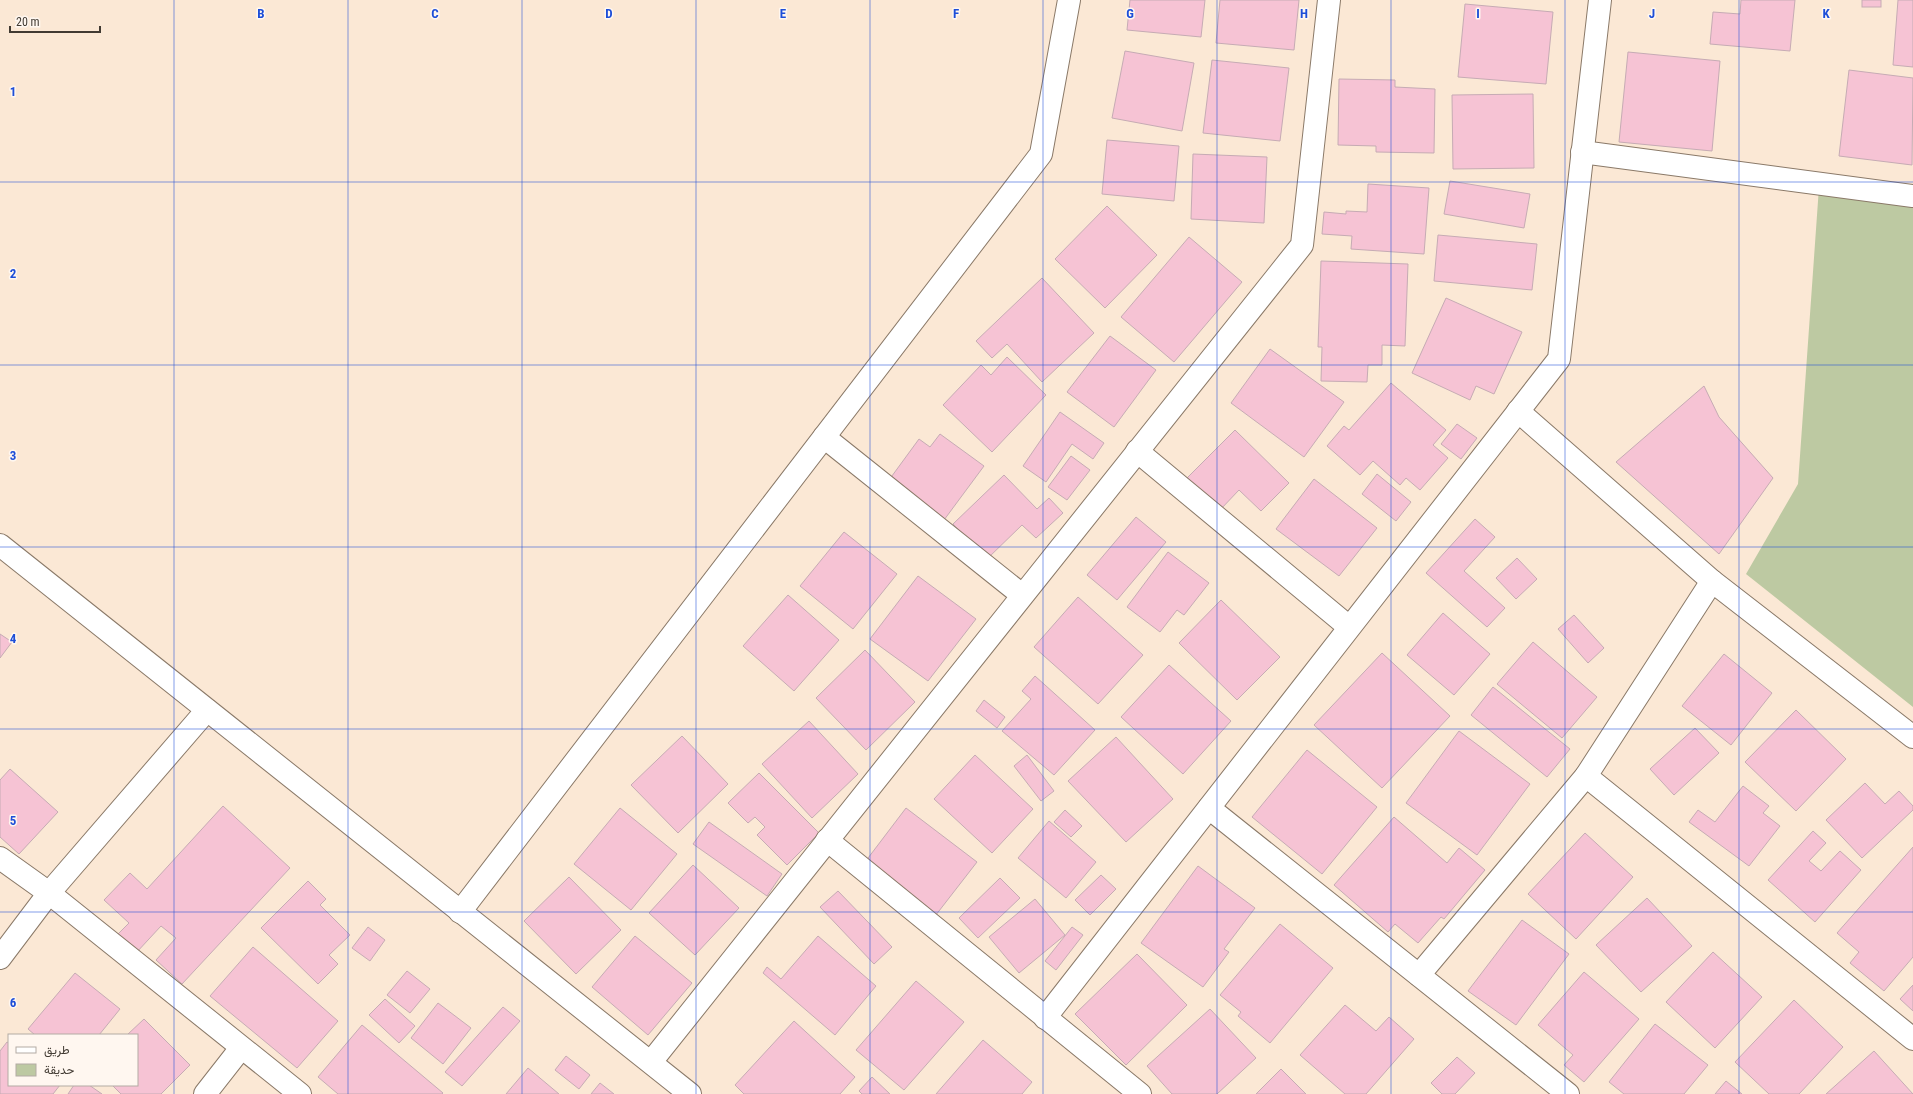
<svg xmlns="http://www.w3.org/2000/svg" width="1913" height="1094" viewBox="0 0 1913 1094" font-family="'Roboto Condensed',Vazirmatn,sans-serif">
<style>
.green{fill:#bdc9a2}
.building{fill:#f6c3d4;stroke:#c6abb4}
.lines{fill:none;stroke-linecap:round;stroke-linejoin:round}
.street-casing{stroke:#8a7968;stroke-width:24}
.street{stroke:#fff;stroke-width:22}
.grid{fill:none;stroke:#1d4ed8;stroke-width:1;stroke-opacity:0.55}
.grid-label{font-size:13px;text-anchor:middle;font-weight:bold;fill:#1d4ed8;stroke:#fff7f0;stroke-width:3;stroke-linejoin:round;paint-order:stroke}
</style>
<rect width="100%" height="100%" fill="#fbe8d5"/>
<!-- green -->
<path class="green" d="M1819 187 1913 203V707L1746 574 1798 484Z"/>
<!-- building -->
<g class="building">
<path d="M1130 0H1205L1201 37 1127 30Z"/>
<path d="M1220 0H1299L1294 50 1216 43Z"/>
<path d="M1741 0H1795L1790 51 1710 44 1713 12 1740 14Z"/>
<rect x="1862" y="0" width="19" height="7"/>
<path d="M1898 0H1913V67L1893 65Z"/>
<path d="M1465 4 1553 12 1546 84 1458 77Z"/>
<path d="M1125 51 1194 63 1182 131 1112 118Z"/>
<path d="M1628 52 1720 61 1712 151 1619 142Z"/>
<path d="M1212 60 1289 68 1280 141 1203 133Z"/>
<path d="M1849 70 1913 78 1912 165 1839 156Z"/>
<path d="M1339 79 1395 80V87L1435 89 1434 153 1376 152V146L1338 145Z"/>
<path d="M1533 94 1534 168 1453 169 1452 95Z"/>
<path d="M1107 140 1179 146 1174 201 1102 194Z"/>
<path d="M1193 154 1267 157 1264 223 1191 219Z"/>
<path d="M1450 181 1530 194 1524 228 1444 214Z"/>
<path d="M1368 184 1429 188 1424 254 1351 249 1352 236 1322 234 1324 212 1346 214V211L1367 212Z"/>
<path d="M1107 206 1157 255 1105 308 1055 259Z"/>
<path d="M1438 235 1537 244 1532 290 1434 281Z"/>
<path d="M1189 237 1242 282 1174 362 1121 317Z"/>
<path d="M1321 261 1408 264 1405 346 1382 345V365H1368L1367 382 1321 381 1322 347H1318Z"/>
<path d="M1042 278 1094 333 1042 382 1007 344 992 358 976 341Z"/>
<path d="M1446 298 1522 332 1494 394 1476 386 1470 400 1412 373Z"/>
<path d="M1110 336 1156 370 1114 427 1067 392Z"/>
<path d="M1270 349 1344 402 1304 457 1231 403Z"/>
<path d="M1007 357 1046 395 992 452 943 405 981 365 991 375Z"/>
<path d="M1391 383 1446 430 1433 445 1448 458 1420 490 1406 478 1400 485 1373 461 1360 475 1327 446 1344 426 1349 430Z"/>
<path d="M1704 386 1719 417 1773 478 1719 554 1616 462Z"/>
<path d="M1060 412 1104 443 1093 459 1072 444 1046 482 1023 466Z"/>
<path d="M1457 424 1477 438 1461 459 1441 444Z"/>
<path d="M1235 430 1289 483 1261 511 1239 490 1220 510 1187 478Z"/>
<path d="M940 434 984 466 944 520 889 480 919 439 930 447Z"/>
<path d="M1071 456 1090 470 1067 500 1048 487Z"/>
<path d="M1377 474 1411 502 1396 521 1362 494Z"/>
<path d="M1004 475 1037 509 1049 498 1063 513 1036 538 1022 525 987 559 953 524Z"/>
<path d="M1314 479 1377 528 1339 576 1276 529Z"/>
<path d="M1136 517 1166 542 1117 600 1087 575Z"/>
<path d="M1475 519 1495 537 1464 571 1505 608 1487 627 1426 573Z"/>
<path d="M844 532 897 574 853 629 800 586Z"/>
<path d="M1168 552 1209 583 1184 615 1177 610 1160 632 1127 607Z"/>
<path d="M1517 558 1537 579 1516 599 1496 578Z"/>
<path d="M918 576 976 619 928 681 870 639Z"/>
<path d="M788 595 839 640 794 691 743 646Z"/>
<path d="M1078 597 1143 655 1098 704 1034 647Z"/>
<path d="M1221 600 1280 657 1237 700 1179 643Z"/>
<path d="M1443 613 1490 654 1454 695 1407 655Z"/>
<path d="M1574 615 1604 648 1588 663 1558 629Z"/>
<path d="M0 634 12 642 0 658Z"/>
<path d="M1533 642 1597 697 1562 738 1497 684Z"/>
<path d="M865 650 915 702 866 750 816 698Z"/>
<path d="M1382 653 1450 716 1382 788 1314 725Z"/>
<path d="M1724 654 1772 693 1731 745 1682 706Z"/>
<path d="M1169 665 1231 721 1183 774 1121 717Z"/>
<path d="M1035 676 1095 730 1054 775 1002 731 1031 699 1022 691Z"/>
<path d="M1493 687 1570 749 1547 777 1471 715Z"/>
<path d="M984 700 1005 717 997 728 976 711Z"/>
<path d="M1796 710 1846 759 1796 811 1745 762Z"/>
<path d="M809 721 858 774 812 818 762 764Z"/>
<path d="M1695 728 1719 753 1674 795 1650 769Z"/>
<path d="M1459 731 1530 784 1477 855 1406 803Z"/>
<path d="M682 736 728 784 678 833 631 785Z"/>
<path d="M1116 737 1173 799 1126 842 1068 781Z"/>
<path d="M1307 750 1377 807 1322 874 1252 817Z"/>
<path d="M975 755 1033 809 992 853 934 799Z"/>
<path d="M1027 755 1054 791 1041 801 1014 766Z"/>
<path d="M10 769 58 812 19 854 0 837V780Z"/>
<path d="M759 773 819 833 787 865 757 835 765 827 755 817 748 823 728 803Z"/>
<path d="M1865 783 1885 804 1899 791 1913 806V810L1862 858 1826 820Z"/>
<path d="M1743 786 1769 806 1763 813 1780 826 1749 866 1689 822 1698 810 1715 822Z"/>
<path d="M223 806 290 868 182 984 156 960 176 938 161 926 136 953 117 935 129 923 104 900 130 873 147 889Z"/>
<path d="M620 808 677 854 631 910 574 864Z"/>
<path d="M906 808 977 862 932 920 862 866Z"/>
<path d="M1065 810 1082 826 1071 837 1054 822Z"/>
<path d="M1394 817 1447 863 1459 848 1485 870 1444 919 1441 917 1418 943 1395 924 1388 932 1334 885Z"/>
<path d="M1049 821 1096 862 1066 898 1018 858Z"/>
<path d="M709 822 782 874 767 896 693 844Z"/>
<path d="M1813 831 1826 843 1809 861 1821 871 1840 851 1861 870 1815 922 1768 880Z"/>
<path d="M1585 833 1633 877 1576 939 1528 894Z"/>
<path d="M1913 847V957L1884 991 1850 963 1859 952 1837 933Z"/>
<path d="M693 865 739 908 695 955 649 913Z"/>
<path d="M1198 866 1255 908 1224 949 1229 952 1203 987 1141 943Z"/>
<path d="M1101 875 1116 889 1090 915 1075 900Z"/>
<path d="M569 877 621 930 576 974 524 921Z"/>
<path d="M1000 878 1020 898 978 938 959 918Z"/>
<path d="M308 881 326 899 320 905 350 935 329 955 338 964 318 984 261 928Z"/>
<path d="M838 891 892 947 874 964 820 907Z"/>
<path d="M1647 898 1692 946 1641 992 1596 945Z"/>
<path d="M1035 899 1065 935 1019 973 989 937Z"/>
<path d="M1522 920 1569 954 1516 1025 1468 991Z"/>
<path d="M1280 924 1333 968 1270 1043 1238 1016 1241 1012 1220 995Z"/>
<path d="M368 927 385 940 370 961 352 948Z"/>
<path d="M1072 927 1083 935 1056 970 1045 961Z"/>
<path d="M635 936 692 983 648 1035 592 987Z"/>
<path d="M818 936 876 986 835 1035 763 973 767 967 781 979Z"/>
<path d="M253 947 338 1021 297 1068 210 996Z"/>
<path d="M1713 952 1762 997 1715 1048 1666 1002Z"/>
<path d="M1137 954 1187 1005 1126 1065 1075 1014Z"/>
<path d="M407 971 430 989 410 1013 387 995Z"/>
<path d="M1584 972 1639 1019 1584 1082 1564 1065 1573 1055 1538 1025Z"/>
<path d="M75 973 120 1009 99 1035H35L28 1029Z"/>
<path d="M916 981 964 1022 904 1090 856 1050Z"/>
<path d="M1913 985V1011L1900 999Z"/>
<path d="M385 999 415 1026 399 1043 369 1015Z"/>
<path d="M1794 1000 1843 1047 1799 1094H1769L1735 1062Z"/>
<path d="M438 1003 471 1028 443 1064 411 1038Z"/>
<path d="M1345 1005 1376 1031 1389 1017 1414 1039 1366 1094H1345L1300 1055Z"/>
<path d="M503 1007 520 1021 462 1086 445 1072Z"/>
<path d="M1210 1009 1256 1058 1217 1094H1172L1147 1066Z"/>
<path d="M144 1019 190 1065 161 1094H121L112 1085H137V1035H127Z"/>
<path d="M794 1021 855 1077 840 1094H744L735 1085Z"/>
<path d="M1655 1024 1708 1065 1684 1094H1624L1609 1082Z"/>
<path d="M362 1025 443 1093 442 1094H338L318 1077Z"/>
<path d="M983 1040 1032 1082 1022 1094H936Z"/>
<path d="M7 1042 9 1043V1085H60L53 1094H0V1051Z"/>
<path d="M1874 1051 1913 1094H1826Z"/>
<path d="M566 1056 590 1075 579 1089 555 1070Z"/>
<path d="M1457 1057 1475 1073 1455 1094H1442L1431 1083Z"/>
<path d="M528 1068 559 1094H506Z"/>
<path d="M1281 1069 1306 1094H1256Z"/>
<path d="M872 1077 890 1094H862L859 1091Z"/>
<path d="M1726 1081 1742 1094H1715Z"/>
<path d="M600 1083 614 1094H591Z"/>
<path d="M74 1085H89L102 1094H68Z"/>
</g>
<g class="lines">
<defs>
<g id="street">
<path d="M1582 152 1913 196"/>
<path d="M1518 411 1712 581 1913 737"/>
<path d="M824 437 1022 595"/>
<path d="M1137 451 1349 627"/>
<path d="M0 545 690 1094"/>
<path d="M1586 776 1913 1039"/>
<path d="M1209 808 1568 1094"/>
<path d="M827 840 1140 1094"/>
<path d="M0 858 49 893 300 1094"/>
<path d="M460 912 1041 154 1069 0"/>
<path d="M0 958 49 893 207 710"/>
<path d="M1419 975 1586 776 1712 581"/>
<path d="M1045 1018 1559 359 1600 0"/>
<path d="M651 1062 1302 245 1329 0"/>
<path d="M205 1094 241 1048"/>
</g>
</defs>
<!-- street casing -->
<use href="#street" class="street-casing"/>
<!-- street -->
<use href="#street" class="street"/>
</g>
<!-- grid -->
<path class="grid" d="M174 0V1094M348 0V1094M522 0V1094M696 0V1094M870 0V1094M1043 0V1094M1217 0V1094M1391 0V1094M1565 0V1094M1739 0V1094M0 182H1913M0 365H1913M0 547H1913M0 729H1913M0 912H1913"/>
<g class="grid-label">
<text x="261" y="18">B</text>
<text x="435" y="18">C</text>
<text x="609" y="18">D</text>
<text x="783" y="18">E</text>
<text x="956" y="18">F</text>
<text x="1130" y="18">G</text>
<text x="1304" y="18">H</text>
<text x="1478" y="18">I</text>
<text x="1652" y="18">J</text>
<text x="1826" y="18">K</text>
<text x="13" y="96">1</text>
<text x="13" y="278">2</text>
<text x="13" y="460">3</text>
<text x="13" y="643">4</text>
<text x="13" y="825">5</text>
<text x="13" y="1007">6</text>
</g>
<!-- legend -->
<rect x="8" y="1034" width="130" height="52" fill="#fff7f0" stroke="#b3aba4"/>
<rect x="16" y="1047" width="20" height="6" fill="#ffffff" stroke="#b3aba4"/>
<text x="44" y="1054" font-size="12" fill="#413a32">طريق</text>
<rect x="16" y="1064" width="20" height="12" fill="#bdc9a2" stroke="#b3aba4"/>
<text x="44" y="1074" font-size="12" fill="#413a32">حديقة</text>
<!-- scale -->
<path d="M10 26v6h90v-6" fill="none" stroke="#413a32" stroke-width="2"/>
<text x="16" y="26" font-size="12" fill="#413a32" stroke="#fff7f0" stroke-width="3" paint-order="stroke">20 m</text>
</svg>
